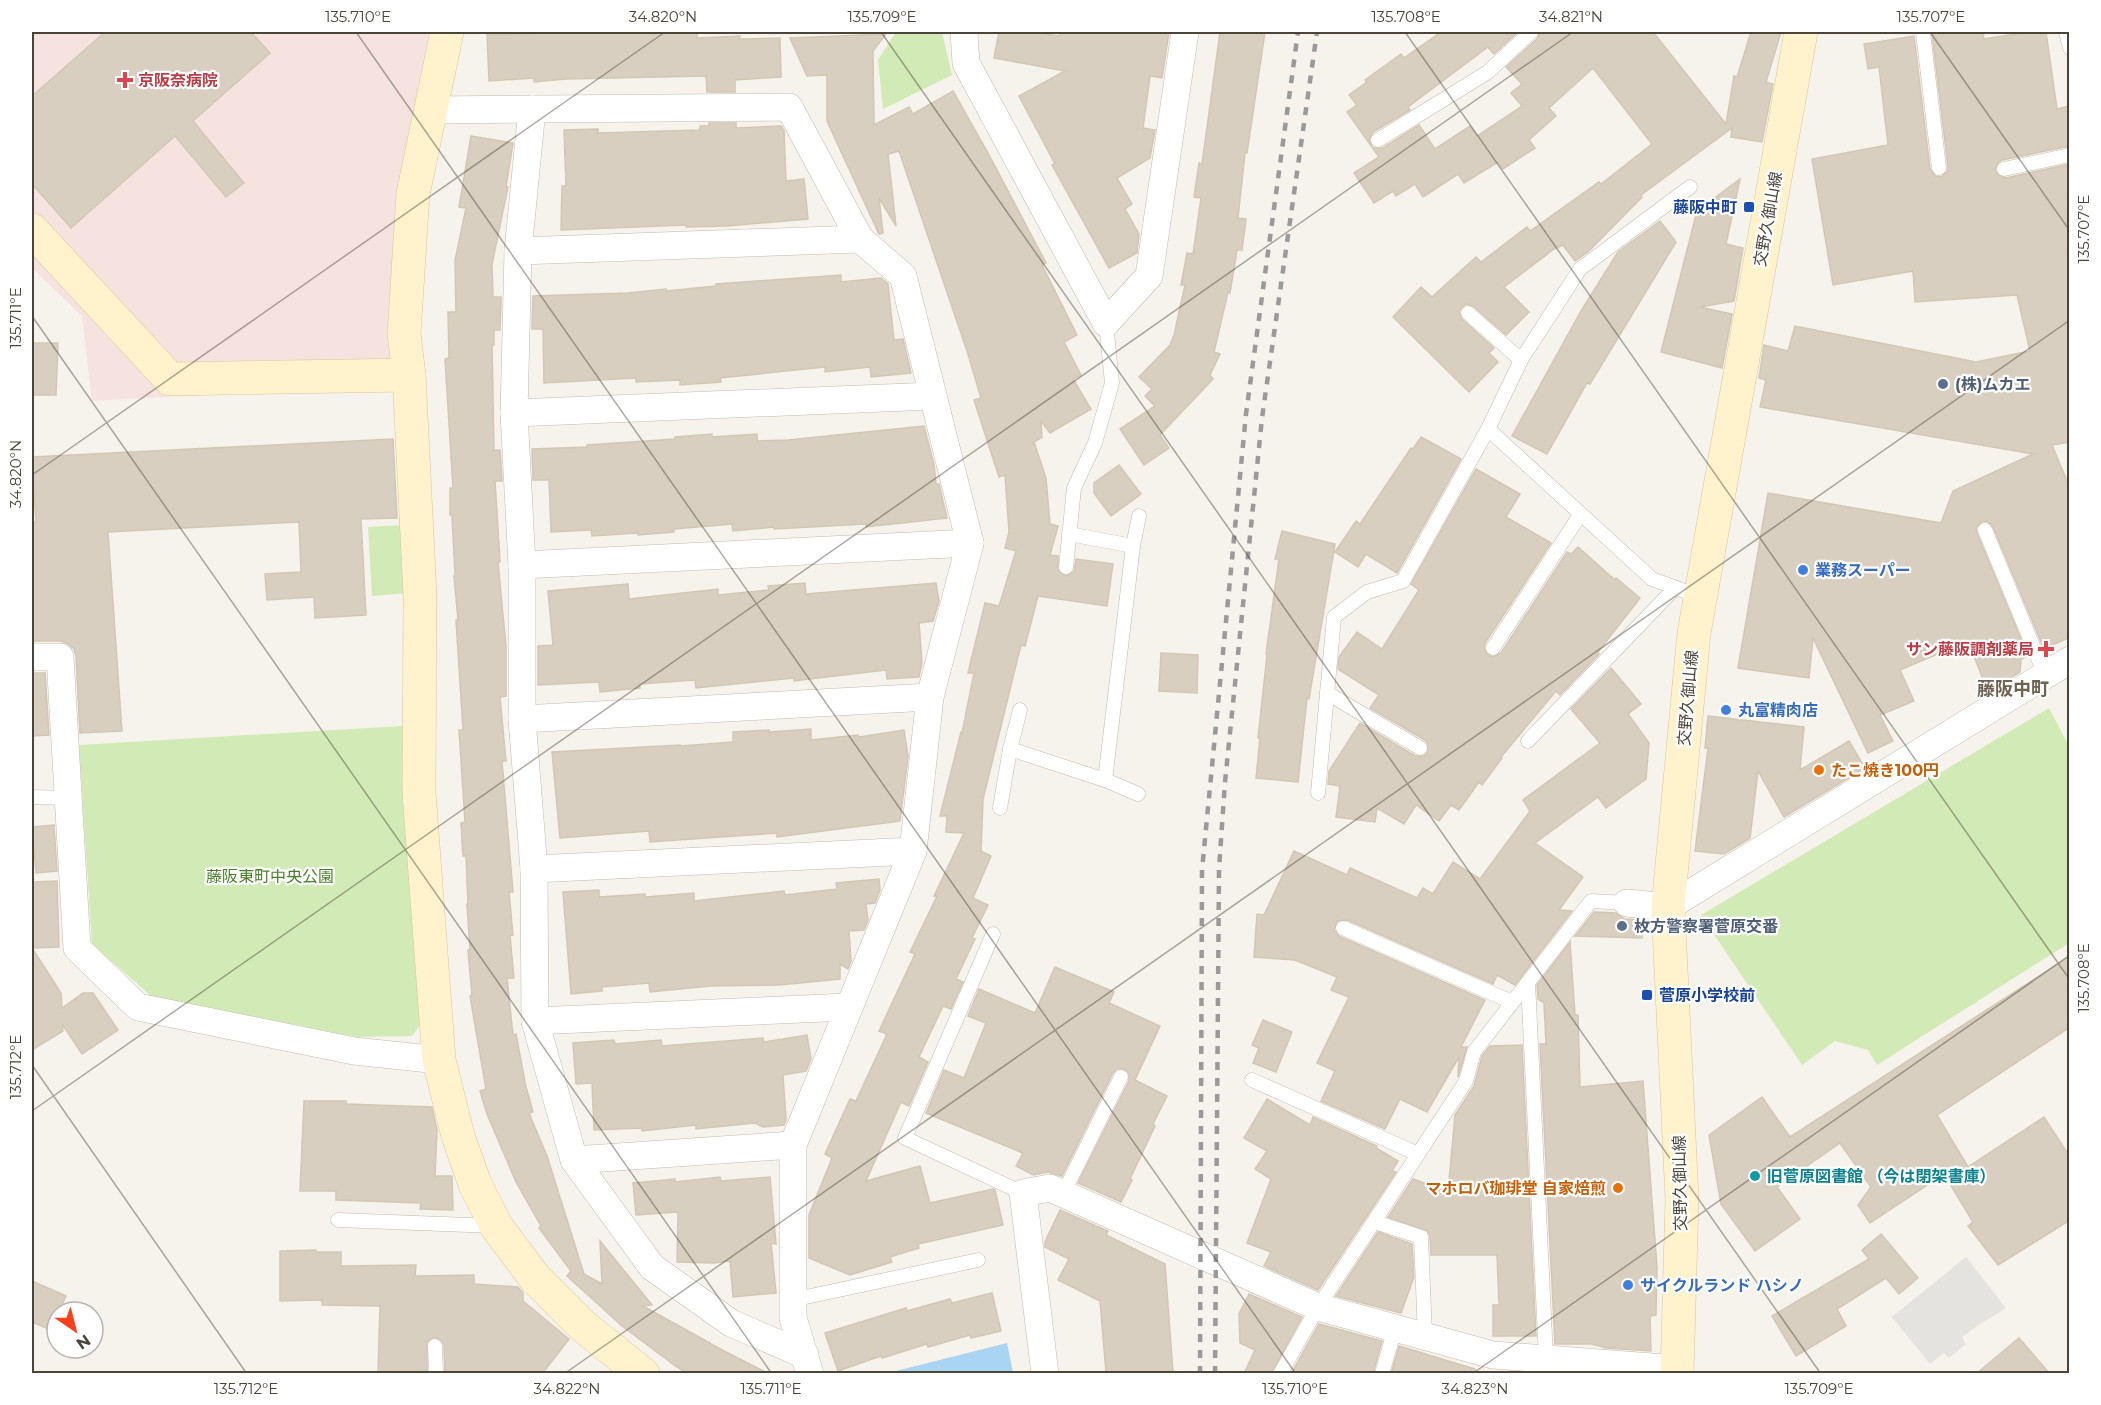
<svg xmlns="http://www.w3.org/2000/svg" width="2101" height="1405" viewBox="0 0 2101 1405" font-family="Montserrat,'Noto Sans JP',sans-serif">
<style>
.medical{fill:#f6e3e0}
.green{fill:#d2eab5}
.parking{fill:#e5e3e0}
.water{fill:#a9d4f2}
.building{fill:#d8cfc1;stroke:#d3c7b4;stroke-width:1.5}
.lines{fill:none;stroke-linecap:round;stroke-linejoin:round}
.lane-casing{stroke:#c2bbae;stroke-width:15}
.street-casing{stroke:#c2bbae;stroke-width:28}
.secondary-casing{stroke:#d6c79b;stroke-width:34}
.lane{stroke:#fff;stroke-width:14}
.street{stroke:#fff;stroke-width:27}
.secondary{stroke:#fff3cd;stroke-width:33}
.rail{stroke:#9a9a9a;stroke-width:4.5;stroke-dasharray:8 8;stroke-linecap:butt}
.ticks{fill:none;stroke:#4b4439;stroke-width:1.5;stroke-opacity:0.45}
.health-dot{fill:#e0444e;stroke:#fff;stroke-width:2}
.transit-dot{fill:#1a4fb4;stroke:#fff;stroke-width:2}
.service-dot{fill:#5c6f8a;stroke:#fff;stroke-width:2}
.shop-dot{fill:#3f7fe0;stroke:#fff;stroke-width:2}
.food-dot{fill:#e8710a;stroke:#fff;stroke-width:2}
.culture-dot{fill:#0f9aa8;stroke:#fff;stroke-width:2}
.labels{text-anchor:middle;dominant-baseline:central;stroke-width:4.5;stroke-linejoin:round;paint-order:stroke}
.health-label{font-size:16px;font-weight:bold;fill:#be3a42;stroke:#fff;text-anchor:start}
.transit-label{font-size:16px;font-weight:bold;fill:#164399;stroke:#fff;text-anchor:end}
.street-label{font-size:16px;fill:#4b4439;stroke:#fff}
.service-label{font-size:16px;font-weight:bold;fill:#4e5e75;stroke:#fff;text-anchor:start}
.shop-label{font-size:16px;font-weight:bold;fill:#366cbe;stroke:#fff;text-anchor:start}
.food-label{font-size:16px;font-weight:bold;fill:#c56008;stroke:#fff;text-anchor:start}
.park-label{font-size:16px;fill:#4a7f2a;stroke:#fff}
.culture-label{font-size:16px;font-weight:bold;fill:#0d838f;stroke:#fff;text-anchor:start}
.neighbourhood-label{font-size:18px;font-weight:bold;fill:#6e6250;stroke:#fff}
.neatline{fill:none;stroke:#4b4439;stroke-width:2}
.ticks-label{font-size:15px;text-anchor:middle;fill:#4b4439}
</style>
<rect width="100%" height="100%" fill="#f6f3ec"/>
<!-- medical -->
<path class="medical" d="M32 32H437L396 385 92 401 82 316 32 268Z"/>
<!-- green -->
<g class="green">
<path d="M896 32H942L952 75 883 109 878 60Z"/>
<path d="M404 525 409 593 372 596 368 527Z"/>
<path d="M2049 708 2069 746V943L1877 1065 1868 1050 1835 1041 1802 1065 1701 915Z"/>
<path d="M403 726 423 1021 412 1036 357 1037 151 996 92 944 79 745Z"/>
</g>
<!-- parking -->
<path class="parking" d="M1966 1257 2006 1308 1980 1324 1962 1337 1966 1344 1949 1358 1944 1353 1930 1364 1892 1317Z"/>
<!-- water -->
<path class="water" d="M1007 1343 1013 1373H888Z"/>
<!-- building -->
<g class="building">
<path d="M105 32H251L270 53 193 121 244 183 226 197 175 136 71 228 32 184V96Z"/>
<path d="M613 32H697V38L740 36V39L780 38 781 77 735 80V92H707L706 76 566 79 534 82V78L489 81 487 34Z"/>
<path d="M999 32H1032L1059 36 1060 32H1169L1162 78 1150 76 1143 128 1155 130 1150 158 1117 178 1132 204 1125 209 1139 234 1137 253 1109 268 1052 165 1055 164 1019 96 1065 71 994 58Z"/>
<path d="M1220 32H1265L1247 153H1245L1238 218 1246 219 1242 250H1237L1230 293 1228 292 1214 352 1220 354 1210 375 1213 379 1160 435 1169 448 1144 465 1120 429 1155 406 1145 396 1152 389 1139 377 1170 345 1174 335 1185 285H1181L1187 253 1193 254 1201 198 1194 197 1199 163 1202 164Z"/>
<path d="M1441 32H1518L1494 54 1488 47 1408 107 1410 110 1373 132 1369 140 1373 148H1383L1419 125 1435 149 1470 126 1477 136 1522 106 1511 93 1522 84 1506 67 1537 39 1540 32H1653L1726 124 1734 76 1737 77 1751 32H1781L1766 82 1773 84 1762 142 1731 137 1732 128 1641 195 1642 197 1589 251 1575 261 1563 245 1554 249 1504 287 1529 312 1506 335 1473 306 1466 304 1461 308 1459 312 1462 319 1494 348 1489 353 1498 362 1469 392 1393 317 1421 287 1432 297 1476 257 1481 262 1527 227 1530 231 1599 182 1601 184 1652 144 1593 68 1549 108 1556 116 1529 140 1535 148 1503 169 1498 162 1464 183 1458 174 1423 197 1415 184 1396 196 1393 191 1374 203 1354 173 1379 157 1347 112 1357 105 1349 95 1367 82 1365 80 1401 54 1404 58Z"/>
<path d="M1947 32H1983L1984 39 2028 32H2046L2057 109 2070 106V146L2002 160 1998 163 1995 170 1998 175 2006 178 2070 164V442L2052 445 2070 488V637L2044 649 1993 527 1987 521 1981 522 1976 528 1977 533 2028 656 2021 659 2020 672 1988 692 1968 641 1900 670 1914 701 1880 715 1893 741 1868 753 1813 638 1809 678 1738 668 1768 493 1941 523 1953 491 2033 454 1760 407 1766 380 1759 378 1764 345 1788 351 1795 326 1976 362 2030 351 2017 295 1915 302 1913 271 1833 285 1812 159 1888 145 1879 67 1868 69 1864 44 1914 36 1930 169 1935 176 1941 177 1947 172 1948 167 1932 34Z"/>
<path d="M886 34 873 51 874 125 909 107 913 114 953 91 988 153 1046 263 1042 265 1077 335 1064 342 1081 375 1073 379 1091 409 1050 433 1041 421 1042 437 1034 442 1046 478 1050 524 1058 526 1050 555 1058 556V570L1065 576 1074 572 1076 559 1113 564 1107 606 1038 596 1025 646 1021 645 983 799 981 851 991 856 973 898 988 905 972 938 975 939 956 979 963 982 951 1009 943 1006 919 1057 928 1062 909 1106 901 1102 866 1181 920 1166 930 1203 993 1189 995 1190 1003 1225 918 1244 919 1248 890 1257 892 1262 850 1275 809 1258V1215L832 1158 825 1154 850 1099 856 1101 887 1034 879 1031 915 954 910 952 937 896H934L964 833 946 832 947 816H940L961 732 962 733 974 673H968L985 603 999 606 1016 551 1005 548 1009 532 1005 475 999 477 974 400 981 398 967 351 899 151 888 154 896 226 879 198 883 233 879 234 827 121V75L807 76 790 38Z"/>
<path d="M709 123H736V128L781 126 784 131 786 181 804 179 808 219 727 226 686 227V225L561 230 562 186H566L564 130 598 129V133L700 130V126H709Z"/>
<path d="M471 136 513 143 506 187H508L492 264 493 297H501L500 330H494V345H492L494 450H500L502 481H495L500 562H498L506 647V696L500 697 506 761H502L513 892H509L513 935 510 936 514 978H507L513 1035 516 1034 526 1087 533 1112 529 1113 547 1156 584 1274 602 1284 600 1241 652 1305 643 1306 724 1351 769 1374H689L677 1367 622 1326 567 1276 571 1271 539 1228 541 1226 516 1182 487 1114 480 1091 486 1089 470 996H472L468 950H470L467 904H468L466 856H463L461 823 465 822 459 730H463L456 620H458L454 576H455L452 515H450V488H453L445 359 449 358 448 312H456L455 260 466 208 459 207Z"/>
<path d="M1740 179 1726 244 1743 248 1734 301 1700 307 1732 314 1722 368 1661 352 1697 211Z"/>
<path d="M1660 221 1676 242 1590 384 1587 383 1547 454 1512 436 1581 311 1618 252Z"/>
<path d="M841 275V282L881 278 888 284 894 340 903 339 911 373 871 377 870 367 825 372V367L720 378 721 382 680 385V380L636 382V378L544 383 543 329H532L533 296 628 293 666 289V291L716 286V284Z"/>
<path d="M32 343H58L56 395H32Z"/>
<path d="M924 426 934 465 936 484H939L947 518 866 527V524L774 529V527L733 531 732 524 674 529V532L638 535V533L592 536 591 530 551 532 549 480H533L532 449 587 447V445L675 439V437L712 434V437L757 434V441L788 440Z"/>
<path d="M1421 437 1461 459 1397 573 1366 554 1358 567 1335 552 1356 521 1360 524 1411 448 1413 449Z"/>
<path d="M393 439 397 518 361 519 366 615 315 618 314 597 267 600 265 574 301 572 299 522 108 532 122 731 80 733 76 656 74 649 68 644 61 641H32V522H36L32 457Z"/>
<path d="M1119 465 1141 494 1111 516 1094 493V483Z"/>
<path d="M1476 469 1520 494 1506 517 1551 543 1485 643 1484 648 1488 655 1493 657 1501 653 1567 552 1571 554 1578 547 1615 580 1616 578 1640 598 1598 652 1599 654 1560 695 1556 691 1501 757 1502 758 1482 785 1479 782 1459 810 1451 805 1439 821 1416 805 1404 824 1377 808 1375 822 1336 817 1340 786 1328 784 1329 771 1360 723 1415 756H1424L1428 752V744L1425 740 1370 708 1379 695 1338 669 1339 657 1357 632 1382 649 1419 590 1411 584Z"/>
<path d="M1282 531 1335 544 1309 699 1307 698 1298 782 1256 778 1260 738H1258L1267 655 1266 654 1279 559H1275Z"/>
<path d="M805 583 806 594 936 583 939 601 933 621 919 623 922 663 919 677 887 679 886 670 794 681V678L696 688 695 680 639 684 640 688 600 692 599 682 538 685V646L553 645 548 591 628 584 629 599 718 589V595L769 590 768 586Z"/>
<path d="M1161 653 1198 655 1197 693 1159 691Z"/>
<path d="M1611 668 1641 704 1628 714 1649 743 1646 779 1606 808 1598 797 1535 843 1583 877 1559 910 1572 911 1515 985 1497 975 1493 984 1347 920 1337 921 1334 930 1339 936 1485 1000 1461 1047H1467L1458 1077 1459 1057 1427 1112 1400 1099 1385 1129 1321 1101 1335 1071 1317 1063 1349 997 1331 990 1337 977 1295 960 1254 957 1257 914 1264 915 1294 851 1347 875 1350 868 1417 898 1423 888 1433 894 1453 862 1480 879 1530 811 1523 800 1600 743 1571 709Z"/>
<path d="M32 673H45L49 735 32 736Z"/>
<path d="M1708 716 1804 727 1800 770 1849 741 1865 768 1784 817 1758 771 1750 838 1724 854 1695 851 1708 748H1705Z"/>
<path d="M811 729V740L858 735 859 737 904 730 908 756 900 821 777 837V833L650 842 649 831 560 838 552 752 680 745V746L733 742V732L769 730V732Z"/>
<path d="M54 825 57 871 36 873 32 827Z"/>
<path d="M879 879 880 890 875 903 866 904 868 920 864 930 849 931 851 961 848 969 840 964V979L779 985 710 986 650 992 649 983 602 987V991L571 994 563 892 599 890V897L645 894V897L694 893V901L784 891 785 895 837 889 836 883Z"/>
<path d="M57 881 59 947 32 948 61 993 62 1008 83 993H93L118 1030 82 1054 62 1024 63 1031 32 1050V882Z"/>
<path d="M1594 912 1616 913 1625 919 1643 920 1642 938 1575 936Z"/>
<path d="M1570 942 1575 1015H1578L1580 1087 1643 1081 1657 1267 1656 1315 1650 1316 1651 1351 1606 1348 1592 1344H1555L1540 1044H1546L1544 1003 1538 999 1537 985Z"/>
<path d="M2070 956V1027L1937 1115 1968 1167 2044 1117 2070 1157V1220L1998 1265 1968 1226 1973 1222 1944 1174 1870 1223 1858 1205 1871 1187 1840 1143 1777 1187 1800 1219 1755 1251 1721 1204 1709 1135 1762 1097 1790 1137Z"/>
<path d="M1055 967 1114 992 1109 1003 1160 1026 1135 1080 1167 1096 1153 1124 1155 1126 1130 1179 1132 1180 1121 1202 1078 1183 1129 1081V1073L1124 1069H1117L1113 1073 1062 1176 1048 1172 1033 1175 1016 1166 1023 1153 926 1113 944 1070 964 1078 986 1023 968 1016 979 989 1035 1013Z"/>
<path d="M1263 1020 1292 1032 1276 1072 1253 1063 1259 1048 1252 1045Z"/>
<path d="M807 1035 811 1059 806 1071 783 1075 786 1120 784 1125 763 1127 755 1123 696 1129V1125L642 1131V1128L594 1130 592 1083 576 1084 573 1043 614 1040 615 1044 661 1040 662 1046 763 1038 764 1042Z"/>
<path d="M1522 1045 1536 1336H1493V1305H1499L1497 1255H1431L1430 1237 1428 1231 1388 1217 1413 1179 1448 1192 1455 1115 1474 1086 1482 1056 1490 1046Z"/>
<path d="M1267 1099 1310 1125 1313 1117 1377 1146 1376 1148 1398 1161 1392 1171 1396 1172 1318 1290 1264 1266 1271 1252 1247 1243 1271 1179 1255 1169 1267 1151 1244 1138Z"/>
<path d="M304 1101H346V1104L432 1107 437 1130 435 1176H452L453 1210 420 1209 421 1203 336 1200V1191H300Z"/>
<path d="M720 1177 721 1181 770 1177 776 1244 771 1243 776 1293 733 1297 730 1261 714 1263 677 1262 678 1212 636 1215 633 1183 675 1179V1182Z"/>
<path d="M1060 1210 1108 1231 1106 1235 1165 1264 1173 1373H1106L1100 1301 1058 1280 1069 1259 1045 1247V1242Z"/>
<path d="M1378 1232 1412 1244 1414 1277 1401 1313 1336 1296Z"/>
<path d="M1881 1234 1918 1278 1899 1294 1886 1278 1837 1309 1846 1326 1796 1356 1772 1316 1869 1259 1862 1250Z"/>
<path d="M316 1250V1252H341V1266L416 1265 415 1276 474 1275V1284L518 1287 523 1293V1301L569 1339 542 1374 445 1373 444 1345 442 1341 435 1337 427 1342V1371L378 1372 380 1306 322 1305V1300L280 1301V1251Z"/>
<path d="M32 1281 66 1296 59 1312H57L51 1330 32 1322Z"/>
<path d="M992 1293 1001 1331 971 1338 970 1335 928 1347 927 1344 882 1358 881 1356 838 1371 825 1333 906 1308 907 1311 950 1299 952 1303Z"/>
<path d="M1249 1294 1302 1317 1271 1374H1244L1255 1350 1240 1343 1239 1314Z"/>
<path d="M1319 1324 1382 1341 1373 1374H1291Z"/>
<path d="M2019 1338 2050 1374H1976Z"/>
<path d="M1399 1346 1475 1369V1374H1391Z"/>
</g>
<g class="lines">
<defs>
<g id="lane">
<path d="M1923 32 1939 168"/>
<path d="M2066 32 2070 48"/>
<path d="M1378 140 1488 72 1531 32"/>
<path d="M2004 169 2070 155"/>
<path d="M1468 313 1521 360"/>
<path d="M1488 429 1652 579 1701 597"/>
<path d="M1985 530 2045 675"/>
<path d="M1069 534 1133 546"/>
<path d="M1066 567 1074 488 1095 443 1112 383 1106 323"/>
<path d="M1493 648 1580 515"/>
<path d="M1327 693 1420 748"/>
<path d="M1528 741 1675 588"/>
<path d="M1010 749 1105 780 1138 794"/>
<path d="M1105 780 1133 546 1139 516"/>
<path d="M1318 793 1334 617 1367 592 1403 581 1488 429 1521 360 1580 269 1690 187"/>
<path d="M32 797 68 798"/>
<path d="M1000 808 1010 749 1020 710"/>
<path d="M1343 928 1512 1002"/>
<path d="M993 934 905 1138 1023 1193"/>
<path d="M1528 982 1546 1358"/>
<path d="M1252 1080 1418 1154"/>
<path d="M1063 1194 1121 1077"/>
<path d="M338 1220 495 1226"/>
<path d="M1375 1222 1421 1237 1425 1336"/>
<path d="M792 1300 978 1260"/>
<path d="M435 1346 436 1374"/>
<path d="M1280 1374 1318 1307 1466 1081 1474 1052 1591 901 1627 903"/>
<path d="M1382 1374 1395 1328"/>
</g>
<g id="street">
<path d="M964 32 966 63 1106 323 1149 276 1185 32"/>
<path d="M532 109 518 251 514 413 522 565V719L534 869 535 1021 574 1160 652 1267 731 1323 805 1355"/>
<path d="M429 110 789 107 860 239 903 276 970 543 930 697 913 851 793 1145V1318L810 1374"/>
<path d="M518 251 860 239"/>
<path d="M514 413 933 396"/>
<path d="M522 565 970 543"/>
<path d="M32 657H60L77 948 138 1007 354 1051 439 1060"/>
<path d="M522 719 930 697"/>
<path d="M534 869 913 851"/>
<path d="M1627 903 1668 907 2070 660"/>
<path d="M535 1021 848 1007"/>
<path d="M574 1160 793 1145"/>
<path d="M1045 1374 1023 1193 1050 1188 1318 1307 1493 1355 1678 1369"/>
</g>
<g id="secondary">
<path d="M447 32 413 194 404 334 409 375 420 595 419 792 439 1060 458 1136 475 1184 496 1226 535 1278 583 1326 643 1374"/>
<path d="M32 230 170 379 409 375"/>
<path d="M1677 1374 1682 1199 1668 907 1694 633 1801 32"/>
</g>
</defs>
<!-- lane casing -->
<use href="#lane" class="lane-casing"/>
<!-- street casing -->
<use href="#street" class="street-casing"/>
<!-- secondary casing -->
<use href="#secondary" class="secondary-casing"/>
<!-- lane -->
<use href="#lane" class="lane"/>
<!-- street -->
<use href="#street" class="street"/>
<!-- secondary -->
<use href="#secondary" class="secondary"/>
<!-- rail -->
<g class="rail">
<path d="M1200 1374 1202 870 1246 414 1298 32"/>
<path d="M1215 1374 1219 869 1225 782 1262 418 1317 32"/>
</g>
</g>
<!-- ticks -->
<path class="ticks" d="M356 32 1296 1374M881 32 1821 1374M1405 32 2070 980M1930 32 2070 231M32 316 772 1374M32 475 665 32M32 1065 247 1374M32 1111 1573 32M564 1374 2070 320M1472 1374 2070 955"/>
<!-- markers -->
<g class="health-dot">
<path d="M122 71h6v6h6v6h-6v6h-6v-6h-6v-6h6z"/>
<path d="M2043 640h6v6h6v6h-6v6h-6v-6h-6v-6h6z"/>
</g>
<g class="transit-dot">
<rect x="1743" y="201" width="12" height="12" rx="3"/>
<rect x="1641" y="989" width="12" height="12" rx="3"/>
</g>
<g class="service-dot">
<circle cx="1943" cy="384" r="6"/>
<circle cx="1622" cy="926" r="6"/>
</g>
<g class="shop-dot">
<circle cx="1803" cy="570" r="6"/>
<circle cx="1726" cy="710" r="6"/>
<circle cx="1628" cy="1285" r="6"/>
</g>
<g class="food-dot">
<circle cx="1819" cy="770" r="6"/>
<circle cx="1618" cy="1188" r="6"/>
</g>
<circle class="culture-dot" cx="1755" cy="1176" r="6"/>
<g class="labels">
<!-- health labels -->
<g class="health-label">
<text x="138" y="80">京阪奈病院</text>
<text x="2034" y="649" text-anchor="end">サン藤阪調剤薬局</text>
</g>
<!-- transit labels -->
<g class="transit-label">
<text x="1737" y="207">藤阪中町</text>
<text x="1659" y="995" text-anchor="start">菅原小学校前</text>
</g>
<!-- street labels -->
<g class="street-label">
<text transform="translate(1768 219) rotate(-80)">交野久御山線</text>
<text transform="translate(1688 698) rotate(-85)">交野久御山線</text>
<text transform="translate(1680 1183) rotate(-91)">交野久御山線</text>
</g>
<!-- service labels -->
<g class="service-label">
<text x="1955" y="384">(株)ムカエ</text>
<text x="1634" y="926">枚方警察署菅原交番</text>
</g>
<!-- shop labels -->
<g class="shop-label">
<text x="1815" y="570">業務スーパー</text>
<text x="1738" y="710">丸富精肉店</text>
<text x="1640" y="1285">サイクルランド ハシノ</text>
</g>
<!-- food labels -->
<g class="food-label">
<text x="1831" y="770">たこ焼き100円</text>
<text x="1606" y="1188" text-anchor="end">マホロバ珈琲堂 自家焙煎</text>
</g>
<!-- park labels -->
<g class="park-label">
<text x="270" y="876">藤阪東町中央公園</text>
</g>
<!-- culture labels -->
<g class="culture-label">
<text x="1767" y="1176">旧菅原図書館 （今は閉架書庫）</text>
</g>
<!-- neighbourhood labels -->
<g class="neighbourhood-label">
<text x="2013" y="689">藤阪中町</text>
</g>
</g>
<!-- border -->
<rect width="2101" height="1405" fill="none" stroke="#ffffff" stroke-width="66"/>
<!-- north arrow -->
<g transform="translate(75 1330) rotate(145)"><circle r="28" fill="#ffffff" stroke="#b7b4b0" stroke-width="1.5"/>
<path d="M0-4.5L10 22L0 15L-10 22Z" fill="#fc3f1d"/>
<text y="-9" font-size="16" font-weight="bold" text-anchor="middle" fill="#4b4439">N</text>
</g>
<rect x="33" y="33" width="2035" height="1339" class="neatline"/>
<g class="ticks-label">
<text x="358" y="22">135.710°E</text>
<text x="663" y="22">34.820°N</text>
<text x="882" y="22">135.709°E</text>
<text x="1406" y="22">135.708°E</text>
<text x="1571" y="22">34.821°N</text>
<text x="1931" y="22">135.707°E</text>
<text transform="translate(2084 229) rotate(-90)" y="5">135.707°E</text>
<text transform="translate(16 318) rotate(-90)" y="5">135.711°E</text>
<text transform="translate(16 474) rotate(-90)" y="5">34.820°N</text>
<text transform="translate(2084 978) rotate(-90)" y="5">135.708°E</text>
<text transform="translate(16 1067) rotate(-90)" y="5">135.712°E</text>
<text x="246" y="1394">135.712°E</text>
<text x="567" y="1394">34.822°N</text>
<text x="771" y="1394">135.711°E</text>
<text x="1295" y="1394">135.710°E</text>
<text x="1475" y="1394">34.823°N</text>
<text x="1819" y="1394">135.709°E</text>
</g>
</svg>
